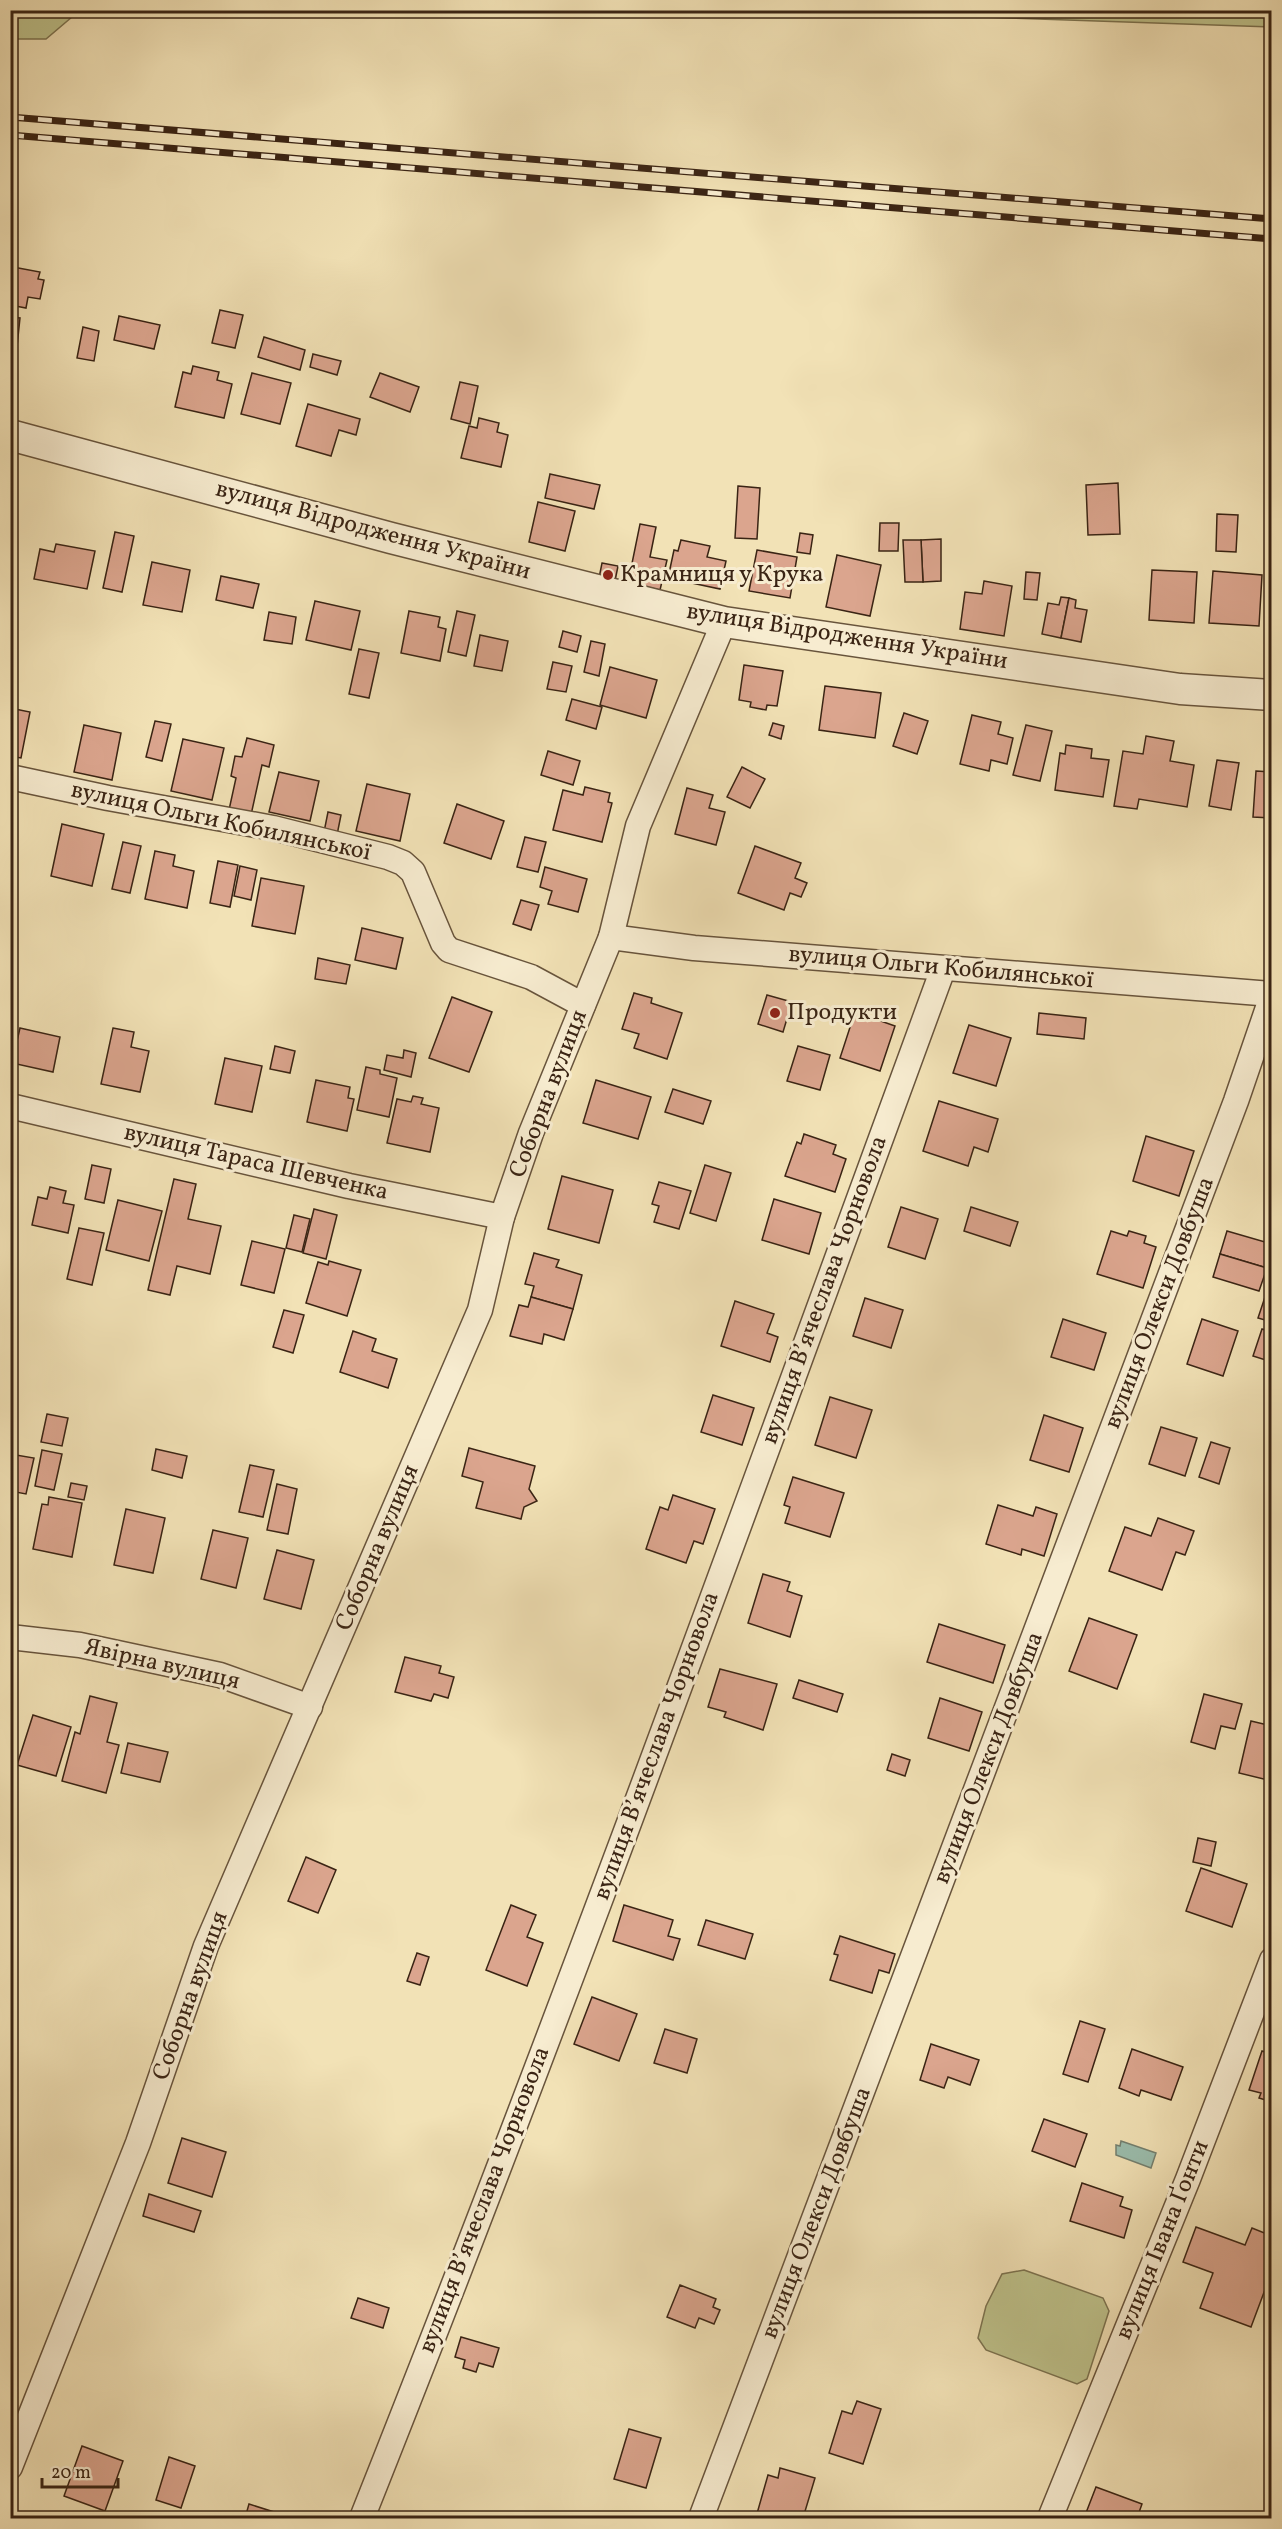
<svg xmlns="http://www.w3.org/2000/svg" width="1282" height="2529" viewBox="0 0 1282 2529" font-family="Vollkorn,serif">
<style>
.green{fill:#bec28b;stroke:#7c7350;stroke-width:1.5}
.water{fill:#9bbeae;stroke:#748070;stroke-width:1.5}
.building{fill:#dba58e;stroke:#3a2414;stroke-width:1.5}
.lines{fill:none;stroke-linecap:round;stroke-linejoin:round}
.minor-casing{stroke:#68543c;stroke-width:27}
.tertiary-casing{stroke:#68543c;stroke-width:33}
.minor{stroke:#f7ecd0;stroke-width:24}
.tertiary{stroke:#f7ecd0;stroke-width:30}
.rail-casing{stroke:#3a2414;stroke-width:7}
.rail{stroke:#f7ecd0;stroke-width:4.5;stroke-dasharray:14;stroke-linecap:butt}
.poi-dot{fill:#8f2418;stroke:#f7ecd0;stroke-width:2}
.labels{text-anchor:middle;dominant-baseline:central;stroke-width:6;stroke-linejoin:round;paint-order:stroke}
.street-label{font-size:24px;fill:#3a2414;stroke:#f7ecd0}
.poi-label{font-size:24px;fill:#3a2414;stroke:#f7ecd0;text-anchor:start}
</style>
<rect width="100%" height="100%" fill="#f2e2b6"/>
<filter id="stains"><feTurbulence type="fractalNoise" baseFrequency=".00333" numOctaves="4"/><feColorMatrix values="0 0 0 0 .2 0 0 0 0 .09 0 0 0 0 .02 0 0 0 .5 -.17"/></filter>
<radialGradient id="worn" r=".72"><stop offset=".6" stop-color="#630" stop-opacity="0"/><stop offset="1" stop-color="#630" stop-opacity=".3"/></radialGradient>
<!-- green -->
<g class="green">
<path d="M10 11 11 10 79 11 46 39H11Z"/>
<path d="M837 11 1271 10 1272 27 837 12Z"/>
<path d="M1024 2270 1103 2298 1109 2311 1087 2379 1077 2384 986 2350 978 2338 986 2306 1002 2274Z"/>
</g>
<!-- water -->
<path class="water" d="M1121 2141 1156 2153 1151 2168 1116 2155V2145L1120 2146Z"/>
<!-- building -->
<g class="building">
<path d="M634 10H753L634 14Z"/>
<path d="M13 267 40 272 38 279 44 280 40 299 28 297 26 308 10 305V274Z"/>
<path d="M220 310 243 315 235 348 212 343Z"/>
<path d="M119 316 160 325 154 349 114 340Z"/>
<path d="M10 317 20 318 16 356 10 355Z"/>
<path d="M83 327 99 331 94 361 77 358Z"/>
<path d="M264 337 305 350 300 370 258 357Z"/>
<path d="M313 354 341 361 337 375 310 367Z"/>
<path d="M193 366 219 372 217 380 232 384 224 418 175 407 183 372 191 374Z"/>
<path d="M252 373 291 383 280 424 241 414Z"/>
<path d="M380 373 419 387 410 412 370 397Z"/>
<path d="M460 382 478 386 470 424 451 419Z"/>
<path d="M308 404 360 419 356 435 339 430 331 456 296 446Z"/>
<path d="M479 418 499 423 497 432 508 435 501 467 461 458 469 426 477 428Z"/>
<path d="M550 474 600 485 594 509 545 498Z"/>
<path d="M1118 483 1120 534 1088 535 1086 485Z"/>
<path d="M738 486 760 488 757 539 735 538Z"/>
<path d="M538 502 575 511 565 551 529 542Z"/>
<path d="M1217 514 1238 515 1236 552 1216 551Z"/>
<path d="M880 523H899L898 551H879Z"/>
<path d="M640 524 656 527 650 557 667 560 660 590 628 583Z"/>
<path d="M115 532 134 536 122 592 103 588Z"/>
<path d="M800 533 813 535 810 554 797 552Z"/>
<path d="M941 539V581L923 582 921 540Z"/>
<path d="M681 540 710 546 707 557 726 561 720 589 668 578 674 550 678 551Z"/>
<path d="M903 540H921L923 582H905Z"/>
<path d="M56 544 95 551 87 589 34 579 40 549 54 552Z"/>
<path d="M757 550 797 557 790 598 749 591Z"/>
<path d="M837 555 881 565 870 616 826 607Z"/>
<path d="M152 562 190 570 182 612 143 605Z"/>
<path d="M602 563 618 566 614 586 598 583Z"/>
<path d="M1152 570 1197 572 1194 623 1149 620Z"/>
<path d="M1213 571 1262 575 1259 626 1209 623Z"/>
<path d="M1026 572 1040 573 1037 600 1024 599Z"/>
<path d="M221 576 259 584 253 608 216 600Z"/>
<path d="M984 581 1012 586 1004 636 960 629 965 592 982 594Z"/>
<path d="M1061 597 1069 598 1061 638 1042 634 1048 603 1059 605Z"/>
<path d="M1069 598 1076 600 1075 608 1087 610 1081 642 1061 638Z"/>
<path d="M315 601 360 611 351 650 306 640Z"/>
<path d="M409 611 440 617 438 627 446 629 440 661 401 653Z"/>
<path d="M457 611 475 615 466 656 448 652Z"/>
<path d="M269 612 296 617 292 644 264 640Z"/>
<path d="M563 631 581 636 577 652 559 647Z"/>
<path d="M480 635 508 641 502 671 474 666Z"/>
<path d="M591 641 605 644 599 676 584 672Z"/>
<path d="M359 649 379 653 369 698 349 694Z"/>
<path d="M553 662 572 666 566 692 547 689Z"/>
<path d="M744 665 783 671 777 706 767 705 766 710 750 707 751 702 739 700Z"/>
<path d="M610 667 657 680 646 718 600 705Z"/>
<path d="M825 686 881 693 875 738 819 730Z"/>
<path d="M572 699 602 707 596 729 566 720Z"/>
<path d="M10 708 30 712 21 758 10 756Z"/>
<path d="M904 713 928 721 917 754 893 746Z"/>
<path d="M972 715 1001 722 998 734 1013 738 1007 764 991 760 989 771 960 764Z"/>
<path d="M155 721 171 724 162 761 146 757Z"/>
<path d="M773 723 784 726 781 739 769 735Z"/>
<path d="M84 725 121 733 112 780 74 772Z"/>
<path d="M1026 725 1052 731 1040 781 1013 775Z"/>
<path d="M1146 736 1174 741 1170 761 1194 765 1187 807 1139 799 1137 809 1114 806 1123 751 1143 754Z"/>
<path d="M247 738 274 745 269 767 262 765 251 815 229 810 236 778 231 776 235 756 242 757Z"/>
<path d="M183 739 224 748 212 800 171 791Z"/>
<path d="M1066 745 1092 749 1091 758 1109 760 1103 797 1055 790 1060 753 1065 754Z"/>
<path d="M548 751 580 761 573 785 541 775Z"/>
<path d="M1217 760 1239 763 1231 810 1209 806Z"/>
<path d="M742 767 765 779 750 808 727 797Z"/>
<path d="M1256 771 1272 772V818L1253 817Z"/>
<path d="M279 772 319 781 310 821 269 812Z"/>
<path d="M367 784 410 794 400 841 356 831Z"/>
<path d="M585 787 610 793 608 802 612 803 602 842 553 830 563 790 583 795Z"/>
<path d="M687 788 713 795 709 808 725 812 716 845 675 834Z"/>
<path d="M457 804 504 821 491 859 444 843Z"/>
<path d="M328 812 341 815 336 840 323 837Z"/>
<path d="M62 824 104 834 92 886 51 876Z"/>
<path d="M525 837 546 842 538 872 517 867Z"/>
<path d="M123 842 141 846 130 893 112 889Z"/>
<path d="M755 846 801 863 795 878 807 883 801 897 790 893 784 910 738 893Z"/>
<path d="M155 851 175 855 173 866 194 871 187 908 145 899Z"/>
<path d="M218 861 238 865 230 907 210 903Z"/>
<path d="M240 866 257 870 251 900 234 896Z"/>
<path d="M545 867 587 879 578 912 548 904 552 891 540 887Z"/>
<path d="M261 878 304 886 295 934 252 926Z"/>
<path d="M521 900 539 905 531 930 513 924Z"/>
<path d="M362 928 403 938 396 969 355 960Z"/>
<path d="M318 958 350 965 346 984 315 979Z"/>
<path d="M634 993 652 998 651 1003 682 1013 667 1059 634 1048 639 1034 622 1029Z"/>
<path d="M767 995 792 1002 783 1032 758 1024Z"/>
<path d="M452 997 492 1012 469 1072 429 1058Z"/>
<path d="M855 1012 895 1026 880 1071 840 1058Z"/>
<path d="M1039 1013 1086 1018 1084 1039 1037 1034Z"/>
<path d="M969 1025 1011 1038 996 1086 953 1073Z"/>
<path d="M20 1028 60 1037 53 1072 12 1063Z"/>
<path d="M113 1028 134 1032 131 1047 149 1051 140 1092 101 1084Z"/>
<path d="M275 1046 295 1051 290 1073 270 1069Z"/>
<path d="M798 1046 830 1055 820 1090 787 1081Z"/>
<path d="M404 1050 416 1053 411 1077 384 1070 387 1055 403 1058Z"/>
<path d="M225 1058 262 1066 252 1112 215 1104Z"/>
<path d="M366 1067 380 1070V1074L397 1078 389 1117 357 1110Z"/>
<path d="M316 1080 350 1087 348 1098 354 1099 347 1131 307 1122Z"/>
<path d="M596 1080 651 1097 638 1139 583 1123Z"/>
<path d="M673 1089 711 1101 703 1124 665 1112Z"/>
<path d="M413 1096 423 1098 421 1104 439 1108 430 1152 387 1143 397 1099 411 1102Z"/>
<path d="M939 1101 998 1119 988 1152 974 1147 968 1166 923 1151Z"/>
<path d="M804 1134 836 1145 833 1154 846 1159 835 1192 785 1176 797 1142 801 1144Z"/>
<path d="M1146 1136 1194 1151 1179 1196 1133 1181Z"/>
<path d="M92 1165 111 1169 104 1203 85 1199Z"/>
<path d="M705 1165 731 1173 716 1221 690 1213Z"/>
<path d="M562 1176 613 1190 599 1243 548 1229Z"/>
<path d="M174 1179 196 1184 188 1219 221 1226 210 1274 177 1266 170 1295 148 1290Z"/>
<path d="M659 1182 691 1191 679 1229 654 1222 659 1206 652 1204Z"/>
<path d="M50 1187 66 1191 63 1203 74 1205 68 1233 32 1225 38 1197 47 1199Z"/>
<path d="M774 1199 821 1213 809 1254 762 1240Z"/>
<path d="M118 1200 162 1211 149 1261 106 1250Z"/>
<path d="M901 1207 938 1219 925 1259 888 1247Z"/>
<path d="M971 1207 1018 1222 1010 1246 964 1231Z"/>
<path d="M314 1209 337 1215 326 1259 303 1253Z"/>
<path d="M294 1215 310 1219 302 1252 286 1248Z"/>
<path d="M79 1228 104 1233 92 1285 67 1279Z"/>
<path d="M1111 1231 1127 1236 1129 1231 1146 1236 1144 1243 1156 1247 1143 1288 1097 1274Z"/>
<path d="M1227 1231 1272 1244 1267 1268 1220 1254Z"/>
<path d="M252 1241 285 1249 274 1293 241 1285Z"/>
<path d="M534 1253 559 1260 556 1267 582 1275 573 1309 531 1297 534 1286 525 1284Z"/>
<path d="M1220 1254 1267 1268 1259 1291 1213 1277Z"/>
<path d="M329 1261 361 1270 347 1316 306 1303 318 1262 328 1265Z"/>
<path d="M531 1297 573 1309 564 1340 544 1334 542 1344 510 1336 519 1305 528 1307Z"/>
<path d="M1265 1297 1272 1300V1322L1258 1318Z"/>
<path d="M865 1298 903 1310 891 1348 853 1336Z"/>
<path d="M735 1301 774 1314 767 1333 778 1337 770 1362 721 1346Z"/>
<path d="M284 1310 304 1315 293 1353 273 1347Z"/>
<path d="M1063 1319 1106 1333 1094 1370 1051 1357Z"/>
<path d="M1202 1319 1238 1331 1223 1376 1187 1364Z"/>
<path d="M1262 1329 1272 1332V1362L1253 1356Z"/>
<path d="M353 1331 376 1339 372 1351 397 1359 388 1388 340 1372Z"/>
<path d="M713 1395 754 1408 742 1445 701 1432Z"/>
<path d="M830 1397 872 1410 856 1458 815 1445Z"/>
<path d="M47 1414 68 1418 62 1446 41 1442Z"/>
<path d="M1044 1415 1083 1428 1069 1472 1030 1460Z"/>
<path d="M1161 1427 1197 1438 1185 1476 1149 1464Z"/>
<path d="M1211 1442 1230 1448 1219 1484 1199 1477Z"/>
<path d="M469 1448 535 1466 529 1489 537 1501 524 1507 521 1519 476 1508 483 1482 462 1476Z"/>
<path d="M156 1449 187 1456 182 1478 152 1470Z"/>
<path d="M42 1450 62 1454 54 1490 35 1486Z"/>
<path d="M10 1454 34 1458 26 1494 10 1491Z"/>
<path d="M250 1465 274 1470 263 1517 239 1512Z"/>
<path d="M793 1477 844 1493 830 1537 785 1523 790 1507 784 1505Z"/>
<path d="M71 1483 87 1486 84 1500 68 1497Z"/>
<path d="M277 1484 297 1489 288 1534 267 1530Z"/>
<path d="M673 1495 715 1509 703 1544 694 1541 686 1563 646 1549 660 1507 668 1510Z"/>
<path d="M49 1497 82 1503 72 1557 33 1549 42 1504 48 1505Z"/>
<path d="M10 1503 15 1508 10 1531Z"/>
<path d="M998 1505 1033 1516 1036 1507 1057 1514 1044 1556 1022 1549 1021 1555 986 1544Z"/>
<path d="M126 1509 165 1518 153 1573 114 1565Z"/>
<path d="M1158 1518 1194 1531 1185 1555 1176 1552 1162 1590 1109 1571 1125 1527 1151 1536Z"/>
<path d="M213 1530 248 1538 236 1588 201 1579Z"/>
<path d="M277 1550 314 1560 301 1609 264 1599Z"/>
<path d="M763 1574 790 1582 787 1591 802 1596 790 1637 748 1623Z"/>
<path d="M1089 1618 1137 1635 1117 1689 1069 1671Z"/>
<path d="M939 1624 1005 1645 993 1683 927 1662Z"/>
<path d="M405 1657 441 1666 439 1673 454 1677 448 1698 434 1694 431 1701 395 1692Z"/>
<path d="M720 1669 777 1684 763 1730 724 1717 726 1712 708 1707Z"/>
<path d="M799 1680 843 1694 837 1712 793 1698Z"/>
<path d="M1204 1694 1242 1704 1235 1729 1221 1726 1215 1749 1191 1742Z"/>
<path d="M90 1696 117 1703 107 1742 119 1745 106 1793 62 1781 75 1732 80 1734Z"/>
<path d="M940 1698 982 1712 969 1751 928 1738Z"/>
<path d="M33 1715 71 1727 56 1776 17 1765Z"/>
<path d="M1251 1721 1272 1726V1781L1239 1773Z"/>
<path d="M128 1743 168 1752 160 1782 121 1773Z"/>
<path d="M892 1754 910 1760 905 1776 887 1770Z"/>
<path d="M1198 1838 1216 1842 1211 1866 1193 1862Z"/>
<path d="M306 1857 336 1870 318 1913 288 1901Z"/>
<path d="M1201 1868 1247 1884 1232 1927 1186 1911Z"/>
<path d="M511 1905 536 1915 527 1937 543 1943 527 1986 486 1970Z"/>
<path d="M624 1905 673 1920 668 1936 680 1939 673 1960 613 1941Z"/>
<path d="M706 1920 753 1934 745 1959 698 1945Z"/>
<path d="M840 1936 895 1954 889 1973 879 1970 872 1993 830 1980 838 1955 834 1954Z"/>
<path d="M417 1953 429 1957 420 1985 407 1981Z"/>
<path d="M592 1997 637 2014 619 2061 574 2044Z"/>
<path d="M1080 2021 1105 2029 1088 2082 1063 2074Z"/>
<path d="M665 2029 697 2039 687 2073 654 2063Z"/>
<path d="M931 2044 979 2060 970 2085 948 2077 944 2088 920 2080Z"/>
<path d="M1132 2049 1183 2067 1171 2100 1141 2090 1139 2096 1119 2088Z"/>
<path d="M1262 2051 1272 2054V2102L1259 2098 1261 2093 1249 2090Z"/>
<path d="M1044 2119 1087 2134 1075 2167 1032 2151Z"/>
<path d="M182 2138 226 2152 212 2197 168 2183Z"/>
<path d="M1082 2183 1123 2197 1120 2206 1132 2210 1124 2238 1070 2221Z"/>
<path d="M149 2194 201 2211 194 2232 143 2216Z"/>
<path d="M1196 2227 1245 2245 1252 2228 1272 2236 1266 2253 1272 2255V2271L1251 2327 1200 2308 1213 2273 1183 2262Z"/>
<path d="M680 2285 716 2299 713 2307 720 2310 714 2324 699 2318 695 2328 667 2317Z"/>
<path d="M358 2298 389 2308 383 2328 351 2318Z"/>
<path d="M461 2337 499 2348 493 2367 479 2363 476 2372 463 2368 465 2360 455 2357Z"/>
<path d="M857 2401 881 2409 863 2464 829 2453 842 2411 852 2414Z"/>
<path d="M629 2429 661 2438 646 2488 614 2479Z"/>
<path d="M82 2446 123 2461 105 2511 64 2496Z"/>
<path d="M169 2457 195 2466 181 2508 156 2500Z"/>
<path d="M780 2468 815 2478 803 2518 756 2517 768 2475 778 2478Z"/>
<path d="M1096 2487 1142 2504 1137 2518H1084Z"/>
<path d="M249 2504 293 2518H245Z"/>
</g>
<g class="lines">
<defs>
<g id="minor">
<path d="M10 777 108 798 273 828 388 857 403 863 413 872 443 943 449 950 531 977 583 1005"/>
<path d="M611 937 694 948 1272 994"/>
<path d="M10 1106 349 1186 502 1217"/>
<path d="M10 1637 80 1645 220 1675 310 1707"/>
<path d="M10 2467 138 2143 206 1946 480 1310 502 1217 531 1133 611 937 638 826 724 622"/>
<path d="M362 2518C566 2006 753 1487 943 969"/>
<path d="M701 2518 1236 1101 1272 996"/>
<path d="M1050 2518 1188 2179 1272 1960"/>
</g>
<path id="tertiary" d="M10 435 391 538 724 622 1180 689 1272 695"/>
</defs>
<!-- minor casing -->
<use href="#minor" class="minor-casing"/>
<!-- tertiary casing -->
<use href="#tertiary" class="tertiary-casing"/>
<!-- minor -->
<use href="#minor" class="minor"/>
<!-- tertiary -->
<use href="#tertiary" class="tertiary"/>
<defs>
<g id="rail">
<path d="M10 117 1272 219"/>
<path d="M10 135 1272 239"/>
</g>
</defs>
<!-- rail casing -->
<use href="#rail" class="rail-casing"/>
<!-- rail -->
<use href="#rail" class="rail"/>
</g>
<!-- markers -->
<g class="poi-dot">
<circle cx="608" cy="575" r="6"/>
<circle cx="775" cy="1013" r="6"/>
</g>
<g class="labels">
<!-- street labels -->
<g class="street-label">
<text transform="translate(373 531) rotate(15)">вулиця Відродження України</text>
<text transform="translate(847 637) rotate(9)">вулиця Відродження України</text>
<text transform="translate(221 822) rotate(12)">вулиця Ольги Кобилянської</text>
<text transform="translate(941 968) rotate(5)">вулиця Ольги Кобилянської</text>
<text transform="translate(549 1094) rotate(-69)">Соборна вулиця</text>
<text transform="translate(256 1163) rotate(13)">вулиця Тараса Шевченка</text>
<text transform="translate(825 1290) rotate(-70)">вулиця Вʼячеслава Чорновола</text>
<text transform="translate(1160 1303) rotate(-69)">вулиця Олекси Довбуша</text>
<text transform="translate(378 1548) rotate(-67)">Соборна вулиця</text>
<text transform="translate(162 1665) rotate(13)">Явірна вулиця</text>
<text transform="translate(657 1746) rotate(-70)">вулиця Вʼячеслава Чорновола</text>
<text transform="translate(989 1758) rotate(-69)">вулиця Олекси Довбуша</text>
<text transform="translate(191 1996) rotate(-70)">Соборна вулиця</text>
<text transform="translate(485 2200) rotate(-69)">вулиця Вʼячеслава Чорновола</text>
<text transform="translate(817 2213) rotate(-69)">вулиця Олекси Довбуша</text>
<text transform="translate(1163 2240) rotate(-68)">вулиця Івана Ґонти</text>
</g>
<!-- poi labels -->
<g class="poi-label">
<text x="620" y="575">Крамниця у Крука</text>
<text x="787" y="1013">Продукти</text>
</g>
</g>
<!-- margin -->
<rect width="1282" height="2529" fill="none" stroke="#f2e2b6" stroke-width="36"/>
<rect x="12" y="12" width="1258" height="2505" fill="none" stroke="#3a2414" stroke-width="3"/>
<rect x="18" y="18" width="1246" height="2493" fill="none" stroke="#3a2414" stroke-width="1.5"/>
<!-- scale -->
<path d="M42 2478v9h76v-9" fill="none" stroke="#3a2414" stroke-width="3"/>
<text x="51" y="2478" font-size="18" fill="#3a2414" stroke="#f7ecd0" stroke-width="4.5" paint-order="stroke">20 m</text>
<rect width="100%" height="100%" filter="url(#stains)"/>
<rect width="100%" height="100%" fill="url(#worn)"/>
</svg>
